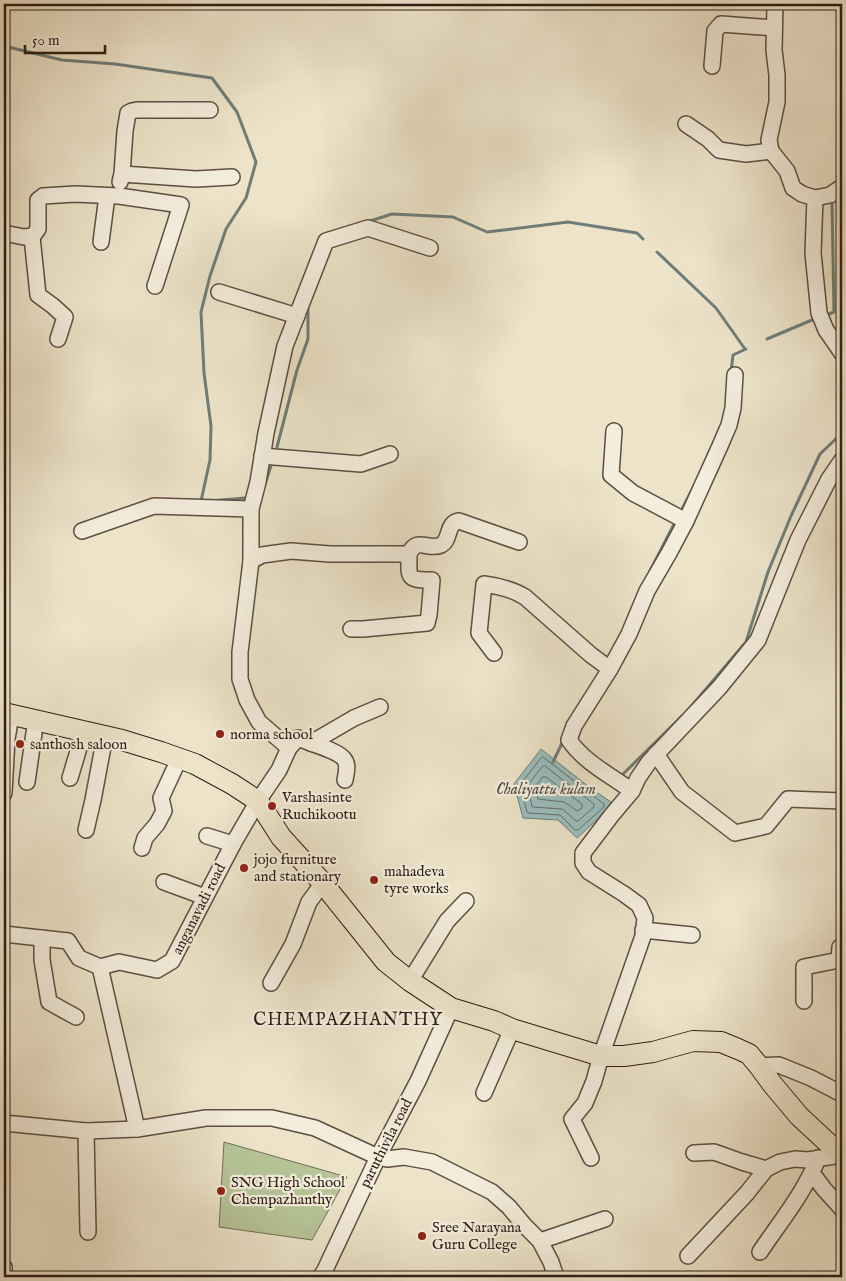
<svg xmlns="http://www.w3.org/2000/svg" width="846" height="1281" viewBox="0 0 846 1281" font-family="'IM FELL English',serif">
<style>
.green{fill:#b6c498;stroke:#727056}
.water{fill:#9abdbd;stroke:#6f7d79}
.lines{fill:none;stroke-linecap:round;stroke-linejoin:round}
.shore{stroke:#646d68;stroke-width:1}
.stream{stroke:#6f7d79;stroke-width:3}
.minor-casing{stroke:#5e4e41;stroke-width:18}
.major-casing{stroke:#2e1d14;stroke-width:22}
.minor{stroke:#f3eddc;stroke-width:15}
.major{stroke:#ece3c9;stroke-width:20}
.poi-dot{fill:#8f2418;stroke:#f3eddc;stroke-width:2}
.labels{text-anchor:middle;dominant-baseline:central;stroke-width:4.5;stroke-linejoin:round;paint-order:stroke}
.poi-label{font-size:15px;fill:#2e1d14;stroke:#f3eddc;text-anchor:start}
.street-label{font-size:15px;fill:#2e1d14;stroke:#f3eddc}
.water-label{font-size:16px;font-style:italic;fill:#4e4d47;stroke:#f3eddc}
.quarter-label{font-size:18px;letter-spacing:1px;fill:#2e1d14;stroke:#f3eddc}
</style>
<rect width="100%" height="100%" fill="#ece3c9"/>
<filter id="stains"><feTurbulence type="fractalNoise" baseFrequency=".004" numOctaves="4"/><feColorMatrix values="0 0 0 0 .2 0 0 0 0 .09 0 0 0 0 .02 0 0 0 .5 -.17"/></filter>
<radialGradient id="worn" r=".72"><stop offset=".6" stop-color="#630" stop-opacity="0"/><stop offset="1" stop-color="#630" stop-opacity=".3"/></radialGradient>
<!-- green -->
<path class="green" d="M224 1142 347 1177 312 1240 219 1227Z"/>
<!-- water -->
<path class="water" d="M541 749 589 787 614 804 577 838 558 820 523 818 514 784Z"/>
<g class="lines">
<!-- shore -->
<g class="shore">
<path d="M543 757 604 804V807L578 830H575L560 815 529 813 527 812 520 785 541 758Z"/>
<path d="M545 766 594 804V807L578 821H576L566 812 562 809 533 807 532 806 527 786 542 767Z"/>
<path d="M543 777H546L582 804V808L577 811 569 805 564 802 538 799 535 788Z"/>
</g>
<!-- stream -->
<g class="stream">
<path d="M4 46 62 60 115 64 212 78 237 112 256 162 246 198 226 229 210 276 201 312 204 373 211 426 210 460 201 501H202"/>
<path d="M367 222 392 214 453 217 487 232 568 222 637 233 643 239"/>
<path d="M657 252 716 308 745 349"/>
<path d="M829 314 834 312 832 202 842 196"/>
<path d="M767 339 812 320"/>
<path d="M731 372 733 355 746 349"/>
<path d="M277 447 297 370 308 339V306"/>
<path d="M264 487 271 466"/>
<path d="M209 501 245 498"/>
<path d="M682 509 693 488"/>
<path d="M650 571 674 524"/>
<path d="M688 710 746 642 768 572 791 516 820 454 842 433"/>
<path d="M553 762 564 739"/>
<path d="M619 778 682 716"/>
</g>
<defs>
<g id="minor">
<path d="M775 4 774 50 777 75V102L769 140 771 151 787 171 793 188 802 194 815 198 813 253 819 313 826 330 842 353"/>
<path d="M712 66 715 31 721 24 774 28"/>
<path d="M686 124 708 139 719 150 746 154 771 151"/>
<path d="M122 174 125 131 128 113 132 111 137 110H210"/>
<path d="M120 182 122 174 196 179 232 177"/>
<path d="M815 198 830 195 842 187"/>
<path d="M4 233 24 237 33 236 38 229V200L43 196 75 194 119 196 181 205 155 286"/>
<path d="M32 237 38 295 53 306 65 317 58 339"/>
<path d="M101 242 107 196"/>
<path d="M219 292 297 316"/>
<path d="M614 431 611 475 633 493 686 521"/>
<path d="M262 456 361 464 390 454"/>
<path d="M82 531 154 506 251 509"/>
<path d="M409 554C417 536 428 551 441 545 451 540 446 523 459 521L519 542"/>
<path d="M251 561V509L258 482 266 433 285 346 326 241 368 228 430 248"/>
<path d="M494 653 479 633 484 584C499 586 512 589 525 597L591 655 610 669 629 634 647 591 669 553 686 521 720 446 729 425 733 408 735 375"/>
<path d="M610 669 574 726 569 740C584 762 610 775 632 791"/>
<path d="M311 743C319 746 339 752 344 759 349 765 346 773 345 780"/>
<path d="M289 748 298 738 311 743 354 718 380 707"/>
<path d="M656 754 682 792 735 833 766 826 788 799 842 801"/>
<path d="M70 778 84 731"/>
<path d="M27 782 36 719"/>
<path d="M4 793 7 739 11 715"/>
<path d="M86 830 93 800 105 736"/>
<path d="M207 836 233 844"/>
<path d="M142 848 145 838 157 824 164 811 161 798 179 759"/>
<path d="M164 882 205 897"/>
<path d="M643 930 692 935"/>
<path d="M4 934 68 941 79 958 100 967 119 962 157 970 172 961 233 844 258 801 279 770 289 748 259 722 247 700 240 679V652L251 561 262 555 291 551 330 554H409C409 578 406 580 432 580L429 615 427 623 363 629H351"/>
<path d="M42 938V960L49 1002 76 1017"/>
<path d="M100 967 137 1129"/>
<path d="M410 981 447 921 466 901"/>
<path d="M271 983 293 944 309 902 323 883"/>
<path d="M804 1001V967L839 960 840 947H842"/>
<path d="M759 1066 779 1065 811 1078 842 1094"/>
<path d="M484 1093 512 1029"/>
<path d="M4 1123 86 1131 137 1129 206 1118H272L315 1128 378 1157 387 1159 404 1157 432 1162 492 1192 509 1207 524 1225 540 1241 551 1262 556 1277"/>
<path d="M86 1131 88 1232"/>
<path d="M694 1153 714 1152 742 1162 766 1169"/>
<path d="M591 1158 572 1119 585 1103 594 1081 601 1056 643 936 645 918 639 905 624 894 589 872 583 863V853L611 816 632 791 638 778 649 762 719 688 758 640 798 540 829 479 842 460"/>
<path d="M812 1173 824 1189 842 1209"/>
<path d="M540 1241 605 1219"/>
<path d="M760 1252C780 1222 805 1192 818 1158"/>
<path d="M688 1256 747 1193 766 1169 780 1162 795 1159 808 1160 841 1155"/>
<path d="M4 1267V1277"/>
<path d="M320 1277 324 1272 378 1157 418 1081 451 1008"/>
</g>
<path id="major" d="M4 713 122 740 161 752 195 764 232 784 258 801 281 837 321 881 386 962 410 981 451 1008 494 1021 512 1029 601 1056H624L653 1052 693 1041 721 1042 738 1049 749 1054 759 1066 773 1085 799 1116 842 1156"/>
</defs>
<!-- minor casing -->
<use href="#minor" class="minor-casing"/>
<!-- major casing -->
<use href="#major" class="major-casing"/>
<!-- minor -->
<use href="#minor" class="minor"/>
<!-- major -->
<use href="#major" class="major"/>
</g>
<!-- markers -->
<g class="poi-dot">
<circle cx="220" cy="734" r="5"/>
<circle cx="20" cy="744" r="5"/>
<circle cx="272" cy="806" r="5"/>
<circle cx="244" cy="868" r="5"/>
<circle cx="374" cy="880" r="5"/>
<circle cx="221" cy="1191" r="5"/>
<circle cx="422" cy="1236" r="5"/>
</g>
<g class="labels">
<!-- poi labels -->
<g class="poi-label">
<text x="230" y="734">norma school</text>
<text x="30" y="744">santhosh saloon</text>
<text x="282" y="797">Varshasinte<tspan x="282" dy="17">Ruchikootu</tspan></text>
<text x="254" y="859">jojo furniture<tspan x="254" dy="17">and stationary</tspan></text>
<text x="384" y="871">mahadeva<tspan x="384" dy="17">tyre works</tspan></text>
<text x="231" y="1182">SNG High School<tspan x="231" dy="17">Chempazhanthy</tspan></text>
<text x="432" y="1227">Sree Narayana<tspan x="432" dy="17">Guru College</tspan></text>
</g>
<!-- street labels -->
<g class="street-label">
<text transform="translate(199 909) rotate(-63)">anganavadi road</text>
<text transform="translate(386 1143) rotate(-63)">paruthivila road</text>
</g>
<!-- water labels -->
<g class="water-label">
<text x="546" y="790">Chaliyattu kulam</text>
</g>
<!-- quarter labels -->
<g class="quarter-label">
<text x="348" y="1020">CHEMPAZHANTHY</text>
</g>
</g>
<!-- margin -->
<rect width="846" height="1281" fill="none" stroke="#ece3c9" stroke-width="20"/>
<rect x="5" y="5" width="836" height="1271" fill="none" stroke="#2e1d14" stroke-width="2.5"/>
<rect x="10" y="10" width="826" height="1261" fill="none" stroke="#2e1d14"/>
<!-- scale -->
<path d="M25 45v8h80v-8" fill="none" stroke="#2e1d14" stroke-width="2.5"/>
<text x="32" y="45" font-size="15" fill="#2e1d14" stroke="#f3eddc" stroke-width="4" paint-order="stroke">50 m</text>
<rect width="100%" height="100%" filter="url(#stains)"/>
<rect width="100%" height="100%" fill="url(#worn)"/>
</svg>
